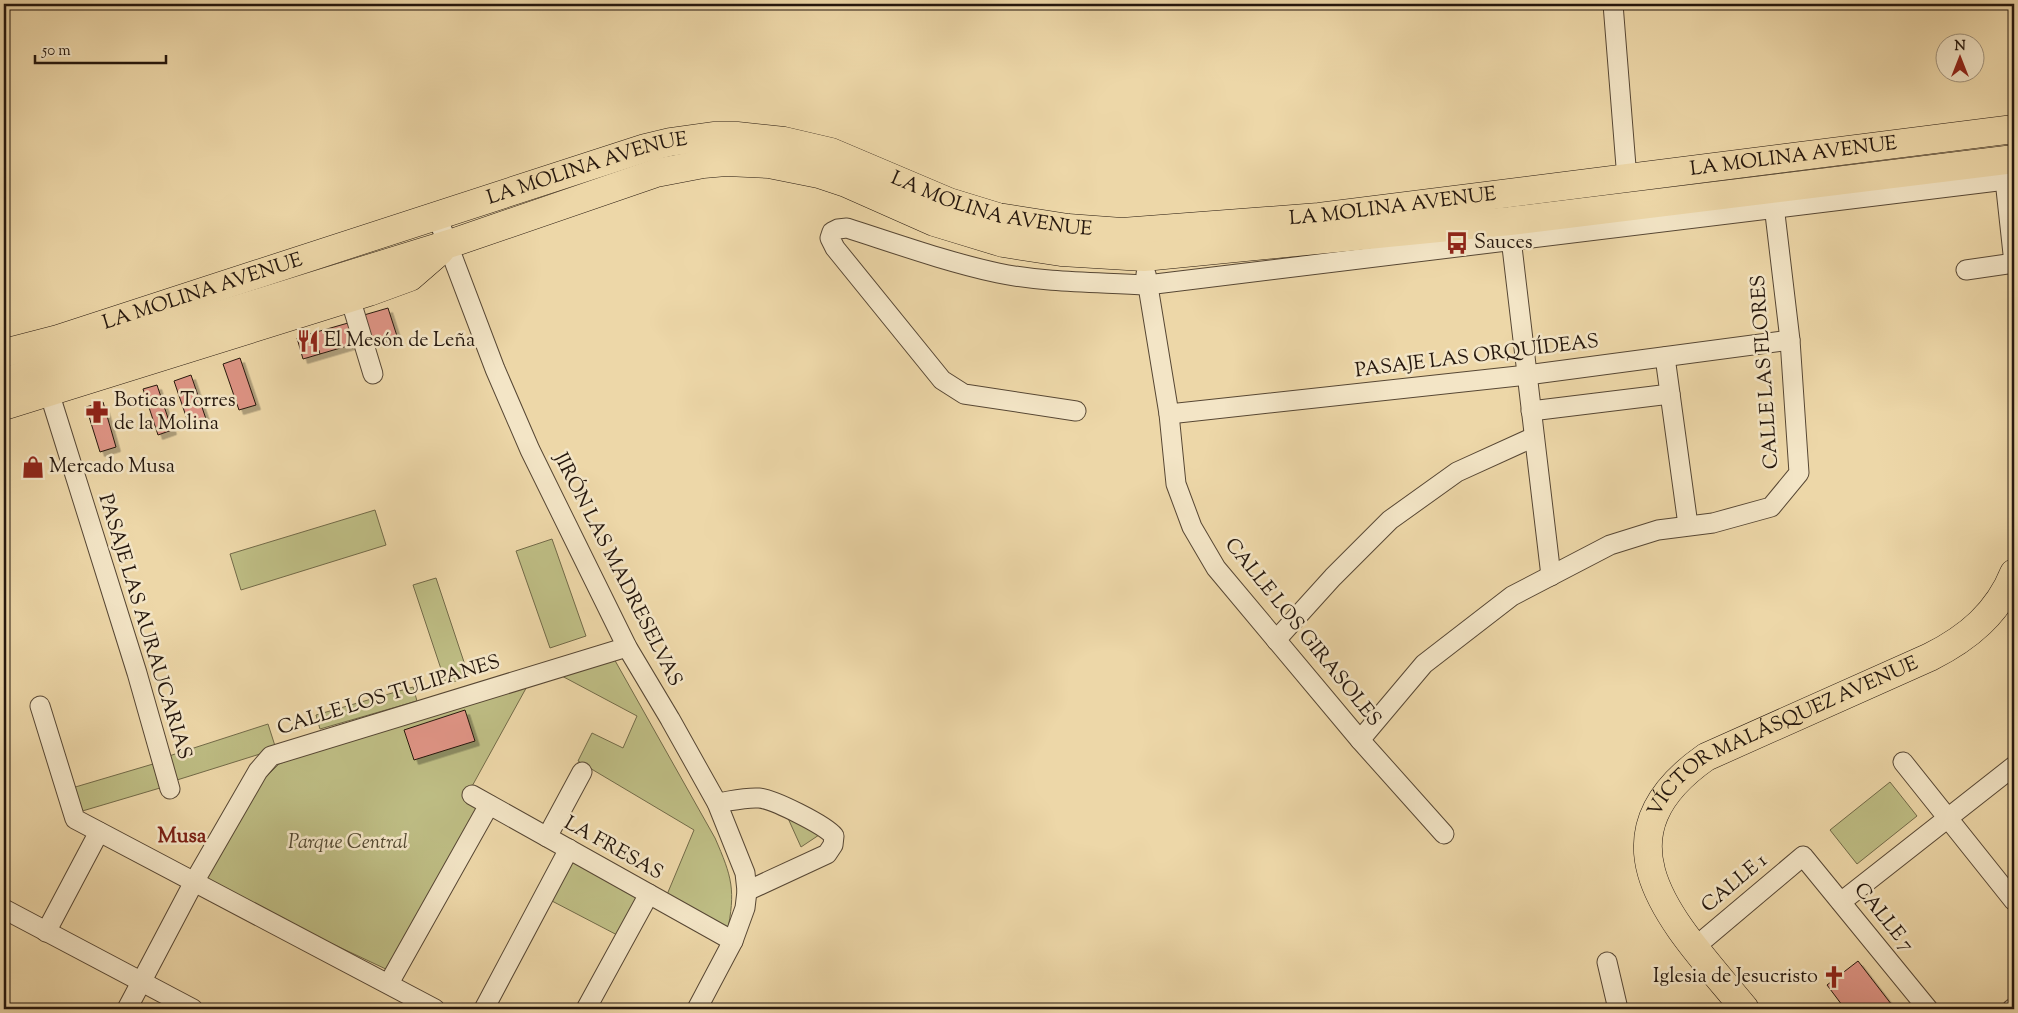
<svg xmlns="http://www.w3.org/2000/svg" width="2018" height="1013" viewBox="0 0 2018 1013" font-family="'Sorts Mill Goudy',serif">
<style>
.green{fill:#bebd84;stroke:#726a48}
.building{fill:#df9485;stroke:#25170d;filter:url(#shadow)}
.lines{fill:none;stroke-linecap:round;stroke-linejoin:round}
.street-casing{stroke:#574734;stroke-width:21}
.primary-casing{stroke:#25170d;stroke-width:29}
.street{stroke:#f3e5c6;stroke-width:19}
.primary{stroke:#edd7a8;stroke-width:28}
.labels{text-anchor:middle;dominant-baseline:central;stroke-width:5;stroke-linejoin:round;paint-order:stroke}
.street-label{font-size:20px;fill:#25170d;stroke:#f3e5c6}
.poi-label{font-size:20px;fill:#25170d;stroke:#f3e5c6;text-anchor:start}
.park-label{font-size:20px;font-style:italic;fill:#534931;stroke:#f3e5c6}
.neighbourhood-label{font-size:21px;font-weight:bold;fill:#7a1f14;stroke:#f3e5c6}
</style>
<defs>
<filter id="shadow"><feDropShadow dx="4.5" dy="4.5" stdDeviation="0" flood-color="#0004"/></filter>
</defs>
<rect width="100%" height="100%" fill="#edd7a8"/>
<filter id="stains"><feTurbulence type="fractalNoise" baseFrequency=".004" numOctaves="4"/><feColorMatrix values="0 0 0 0 .2 0 0 0 0 .09 0 0 0 0 .02 0 0 0 .5 -.17"/></filter>
<radialGradient id="worn" r=".72"><stop offset=".6" stop-color="#630" stop-opacity="0"/><stop offset="1" stop-color="#630" stop-opacity=".3"/></radialGradient>
<!-- green -->
<g class="green">
<path d="M375 510 386 545 241 590 230 554Z"/>
<path d="M552 539 586 636 550 648 516 551Z"/>
<path d="M436 578 469 677 446 684 413 585Z"/>
<path d="M613 657 715 838C732 877 736 890 727 933L666 897 694 830 578 761 592 733 623 748 637 716 560 675Z"/>
<path d="M530 681 465 799 480 809 390 971 199 881 262 781 279 764 305 754Z"/>
<path d="M413 687 417 701 320 729 316 715Z"/>
<path d="M268 724 276 749 177 780 169 756Z"/>
<path d="M153 764 160 788 79 812 72 788Z"/>
<path d="M1890 782 1917 816 1857 864 1830 830Z"/>
<path d="M782 805 834 825 801 847Z"/>
<path d="M574 858 644 895 621 937 552 901Z"/>
</g>
<!-- building -->
<g class="building">
<path d="M388 308 397 336 372 343 364 315Z"/>
<path d="M348 323 354 344 320 354 313 333Z"/>
<path d="M313 333 320 354 303 359 297 338Z"/>
<path d="M240 358 256 405 239 410 223 364Z"/>
<path d="M191 375 206 419 189 425 174 381Z"/>
<path d="M157 385 172 430 158 435 143 389Z"/>
<path d="M103 402 116 447 100 452 86 407Z"/>
<path d="M465 710 475 741 414 760 404 730Z"/>
<path d="M1858 961 1895 1009H1845L1827 985Z"/>
</g>
<g class="lines">
<defs>
<g id="street">
<path d="M1613 4 1627 179"/>
<path d="M2005 180 2014 263"/>
<path d="M437 216 495 369 530 450 627 647 670 719 717 803 745 873 747 891 745 908 733 941 697 1009"/>
<path d="M1510 230 1551 576"/>
<path d="M1966 270 2014 263"/>
<path d="M1146 274 1169 414 1176 484 1192 527 1216 568 1360 740 1444 834"/>
<path d="M350 298 373 374"/>
<path d="M1665 357 1688 525"/>
<path d="M49 392 137 673 170 789"/>
<path d="M1076 411 964 394 942 380 835 248 830 238 832 232 838 229 847 228C897 244 947 262 998 273 1046 283 1097 282 1147 285L2014 179"/>
<path d="M1531 411 1670 394"/>
<path d="M1169 414 1527 375 1790 340"/>
<path d="M1276 640 1333 577 1390 520 1457 472 1534 437"/>
<path d="M40 706 75 819 435 1009"/>
<path d="M1360 740 1424 664 1512 596 1610 545 1658 530 1713 523 1771 507 1799 473 1790 340 1773 197"/>
<path d="M1903 762 2014 901"/>
<path d="M472 795 733 941"/>
<path d="M717 803C731 801 745 797 759 798 773 799 825 825 834 836L833 845 827 854 747 891"/>
<path d="M547 837 582 772"/>
<path d="M1841 902 2014 766"/>
<path d="M4 909 193 1009"/>
<path d="M46 932 99 832"/>
<path d="M1695 947 1803 856 1928 1009"/>
<path d="M1607 962 1618 1009"/>
<path d="M389 983 489 805"/>
<path d="M127 1009 194 882 258 771 271 756 627 647"/>
<path d="M484 1009 569 849"/>
<path d="M586 1009 649 894"/>
<path d="M2012 1009 2014 1008"/>
</g>
<g id="primary">
<path id="s1" d="M4 353 58 339 645 148 670 142 713 136H737L784 141 831 152 949 202 998 217 1068 228 1122 232 1319 217 2014 129"/>
<path d="M4 382 458 241 656 173 703 164 726 162 769 164 819 174 846 183 934 222 1003 243 1061 252 1144 257 1510 221 2014 159"/>
<path d="M4 406 369 292 410 277 440 251"/>
<path id="s2" d="M1745 1009C1680 929 1585 842 1706 757L1930 657C1968 638 1998 613 2014 573"/>
</g>
</defs>
<!-- street casing -->
<use href="#street" class="street-casing"/>
<!-- primary casing -->
<use href="#primary" class="primary-casing"/>
<!-- street -->
<use href="#street" class="street"/>
<!-- primary -->
<use href="#primary" class="primary"/>
</g>
<!-- icons -->
<defs>
<symbol id="bus-bare" viewBox="-9 -9 18 18"><path d="M-5-6H5V4H4V6H2V4H-2V6H-4V4H-5ZM-3.5-4V0h7V-4ZM-3.5 1.2v1.5H-2V1.2ZM2 1.2v1.5H3.5V1.2Z" fill="#8f2418" stroke="#f3e5c6" stroke-width="2.5" paint-order="stroke"/></symbol>
<symbol id="restaurant-bare" viewBox="-9 -9 18 18"><path d="M-5-6h1v4h1v-4h1v4h1v-4h1v5L-1.5 .5V6h-2V.5L-5-1ZM5-6V6H3V1.5H1.5Q1.5-4 5-6Z" fill="#8f2418" stroke="#f3e5c6" stroke-width="2.5" paint-order="stroke"/></symbol>
<symbol id="pharmacy-bare" viewBox="-9 -9 18 18"><path d="M-2-6h4v4h4v4h-4v4h-4v-4h-4v-4h4Z" fill="#8f2418" stroke="#f3e5c6" stroke-width="2.5" paint-order="stroke"/></symbol>
<symbol id="shop-bare" viewBox="-9 -9 18 18"><path d="M-5-2.5h2.3a2.7 3.5 0 0 1 5.4 0H5L5.5 6h-11ZM-1.5-2.5h3a1.5 2.3 0 0 0-3 0Z" fill="#8f2418" stroke="#f3e5c6" stroke-width="2.5" paint-order="stroke"/></symbol>
<symbol id="church-bare" viewBox="-9 -9 18 18"><path d="M-1.2-6h2.4v3.5h3.3v2.4h-3.3V6h-2.4V-.1h-3.3v-2.4h3.3Z" fill="#8f2418" stroke="#f3e5c6" stroke-width="2.5" paint-order="stroke"/></symbol>
</defs>
<g fill-rule="evenodd">
<use href="#bus-bare" x="1441" y="227" width="32" height="32"/>
<use href="#restaurant-bare" x="292" y="325" width="32" height="32"/>
<use href="#pharmacy-bare" x="81" y="396" width="32" height="32"/>
<use href="#shop-bare" x="17" y="451" width="32" height="32"/>
<use href="#church-bare" x="1818" y="961" width="32" height="32"/>
</g>
<g class="labels">
<!-- street labels -->
<g class="street-label">
<text stroke="none"><textPath href="#s1" startOffset="1842">LA MOLINA AVENUE</textPath></text>
<text stroke="none"><textPath href="#s1" startOffset="612">LA MOLINA AVENUE</textPath></text>
<text stroke="none"><textPath href="#s1" startOffset="1032">LA MOLINA AVENUE</textPath></text>
<text stroke="none"><textPath href="#s1" startOffset="1438">LA MOLINA AVENUE</textPath></text>
<text stroke="none"><textPath href="#s1" startOffset="208">LA MOLINA AVENUE</textPath></text>
<text transform="translate(1477 357) rotate(-7)">PASAJE LAS ORQUÍDEAS</text>
<text transform="translate(1766 372) rotate(-94)">CALLE LAS FLORES</text>
<text transform="translate(617 570) rotate(63)">JIRÓN LAS MADRESELVAS</text>
<text transform="translate(144 627) rotate(73)">PASAJE LAS AURAUCARIAS</text>
<text transform="translate(1302 633) rotate(51)">CALLE LOS GIRASOLES</text>
<text transform="translate(389 696) rotate(-17)">CALLE LOS TULIPANES</text>
<text stroke="none"><textPath href="#s2" startOffset="380">VÍCTOR MALÁSQUEZ AVENUE</textPath></text>
<text transform="translate(613 849) rotate(29)">LA FRESAS</text>
<text transform="translate(1735 884) rotate(-40)">CALLE 1</text>
<text transform="translate(1883 918) rotate(51)">CALLE 7</text>
</g>
<!-- poi labels -->
<g class="poi-label">
<text x="1474" y="243">Sauces</text>
<text x="324" y="341">El Mesón de Leña</text>
<text x="114" y="401">Boticas Torres<tspan x="114" dy="23">de la Molina</tspan></text>
<text x="49" y="467">Mercado Musa</text>
<text x="1818" y="977" text-anchor="end">Iglesia de Jesucristo</text>
</g>
<!-- park labels -->
<g class="park-label">
<text x="348" y="843">Parque Central</text>
</g>
<!-- neighbourhood labels -->
<g class="neighbourhood-label">
<text x="182" y="837">Musa</text>
</g>
</g>
<!-- margin -->
<rect width="2018" height="1013" fill="none" stroke="#edd7a8" stroke-width="20"/>
<rect x="5" y="5" width="2008" height="1003" fill="none" stroke="#25170d" stroke-width="2.5"/>
<rect x="10" y="10" width="1998" height="993" fill="none" stroke="#25170d"/>
<!-- north arrow -->
<g transform="translate(1960 58)"><circle r="24" fill="#f3e5c6" stroke="#a1937c"/>
<path d="M0-4L9 19L0 12L-9 19Z" fill="#8f2418"/>
<text y="-8" font-size="14" font-weight="bold" text-anchor="middle" fill="#25170d">N</text>
</g>
<!-- scale -->
<path d="M35 55v8h131v-8" fill="none" stroke="#25170d" stroke-width="2.5"/>
<text x="42" y="55" font-size="15" fill="#25170d" stroke="#f3e5c6" stroke-width="4" paint-order="stroke">50 m</text>
<rect width="100%" height="100%" filter="url(#stains)"/>
<rect width="100%" height="100%" fill="url(#worn)"/>
</svg>
